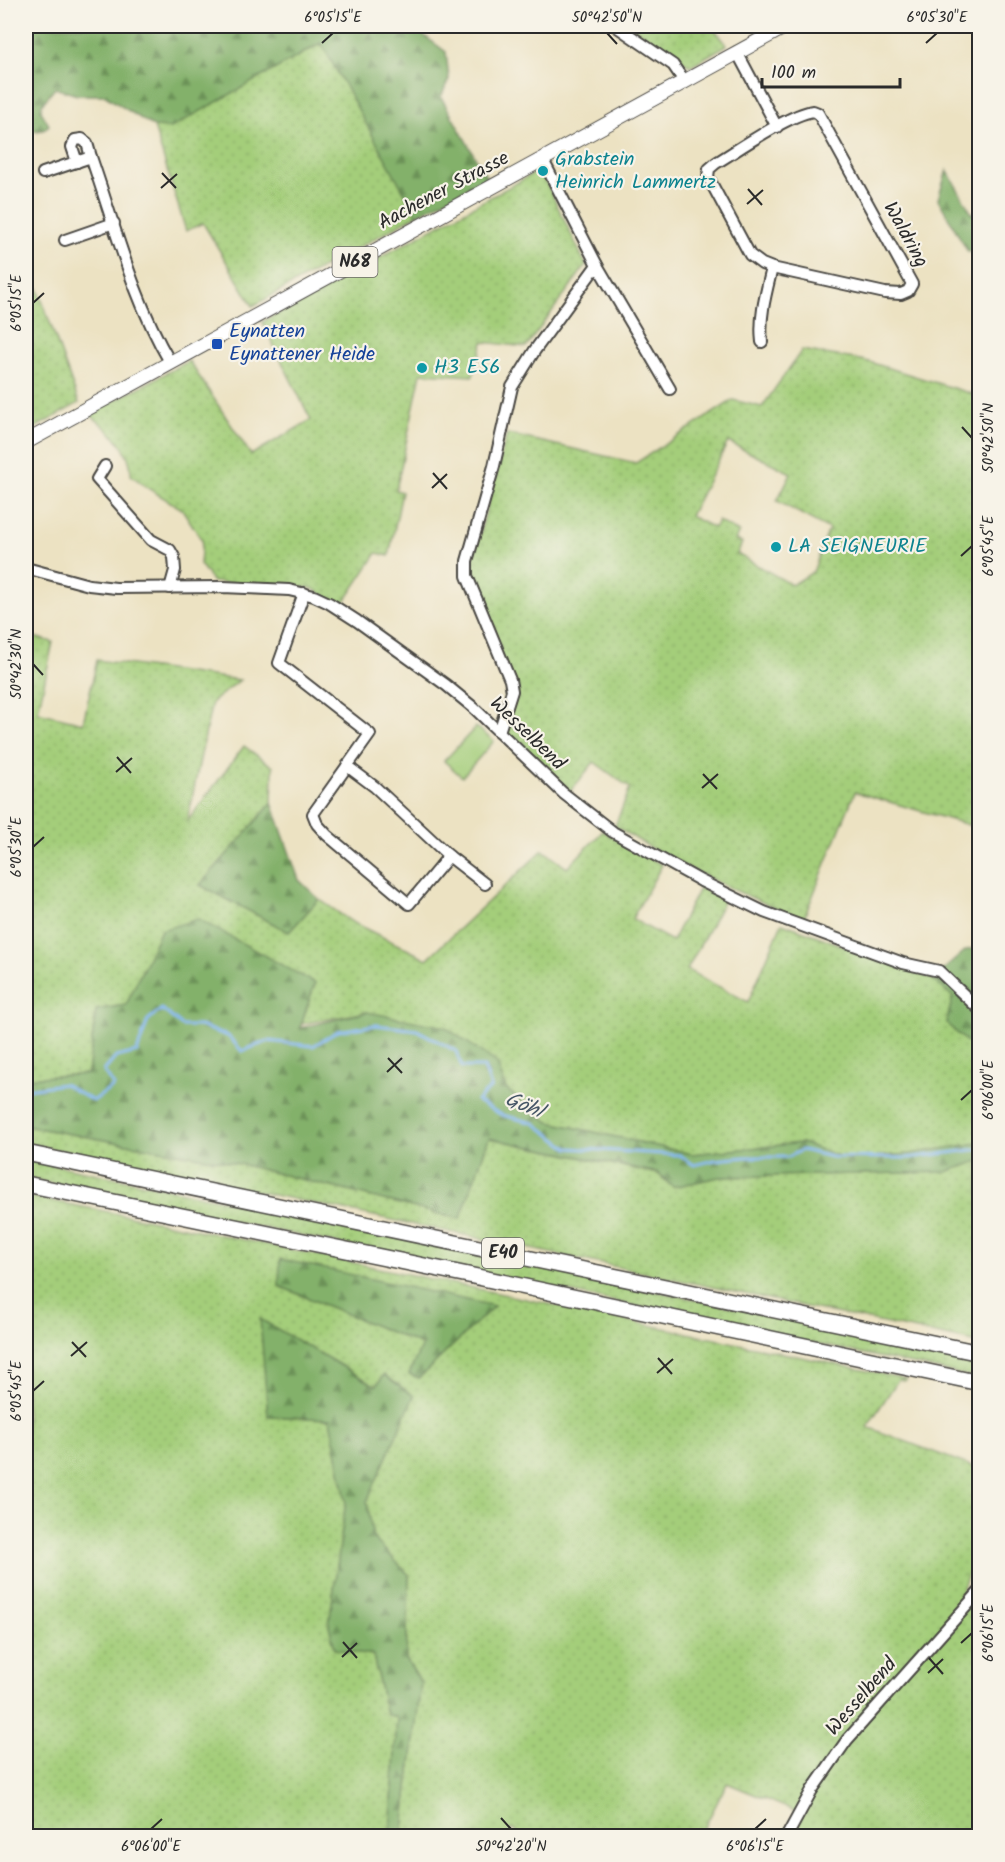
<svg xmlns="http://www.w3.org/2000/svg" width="1005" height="1862" viewBox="0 0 1005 1862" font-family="Kalam,sans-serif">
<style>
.grass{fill:url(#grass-dots);stroke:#687c52;stroke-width:1.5;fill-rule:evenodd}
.forest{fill:url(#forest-firs);stroke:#576e4a;stroke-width:1.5}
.garden{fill:#a4ce7a;stroke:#687c52;stroke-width:1.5}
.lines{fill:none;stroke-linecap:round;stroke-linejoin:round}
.stream{stroke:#81b6ef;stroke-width:3}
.minor-casing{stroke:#484642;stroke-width:14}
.major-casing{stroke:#484642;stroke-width:16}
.highway-casing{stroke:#484642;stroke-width:18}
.minor{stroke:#fff;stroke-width:10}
.major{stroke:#fff;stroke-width:14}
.highway{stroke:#fff;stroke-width:15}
.ticks{fill:none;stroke:#2b2b2b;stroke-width:2}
.culture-dot{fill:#0f9aa8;stroke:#f7f3e8;stroke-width:2}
.transit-dot{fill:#1a4fb4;stroke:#f7f3e8;stroke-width:2}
.labels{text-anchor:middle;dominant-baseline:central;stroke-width:4.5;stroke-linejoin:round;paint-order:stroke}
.shield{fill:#f7f3e8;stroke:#686764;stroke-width:1.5}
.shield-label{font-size:18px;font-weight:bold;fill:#2b2b2b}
.culture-label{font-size:20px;fill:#0d838f;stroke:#f7f3e8;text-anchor:start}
.street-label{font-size:20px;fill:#2b2b2b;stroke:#f7f3e8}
.transit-label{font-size:20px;fill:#164399;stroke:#f7f3e8;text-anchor:start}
.water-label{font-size:21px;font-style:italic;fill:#455566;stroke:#f7f3e8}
.neatline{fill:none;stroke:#2b2b2b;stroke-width:2}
.ticks-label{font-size:15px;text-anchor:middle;fill:#2b2b2b}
</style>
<defs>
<pattern id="grass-dots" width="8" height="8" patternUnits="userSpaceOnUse" patternTransform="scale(1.5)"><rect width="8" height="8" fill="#a4ce7a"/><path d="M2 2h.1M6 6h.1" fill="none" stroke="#8db16a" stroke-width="1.8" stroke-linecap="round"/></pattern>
<pattern id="forest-firs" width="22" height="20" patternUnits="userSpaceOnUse" patternTransform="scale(1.5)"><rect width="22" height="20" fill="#83b16a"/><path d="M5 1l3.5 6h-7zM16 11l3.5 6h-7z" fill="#6b9057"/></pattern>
</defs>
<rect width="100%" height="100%" fill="#f7f3e8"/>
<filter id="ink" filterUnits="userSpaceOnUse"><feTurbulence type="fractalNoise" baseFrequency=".0167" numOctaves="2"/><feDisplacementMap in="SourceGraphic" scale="12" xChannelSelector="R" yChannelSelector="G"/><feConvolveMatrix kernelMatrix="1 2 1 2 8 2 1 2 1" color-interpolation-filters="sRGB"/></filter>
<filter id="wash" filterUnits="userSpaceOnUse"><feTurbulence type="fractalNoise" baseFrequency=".008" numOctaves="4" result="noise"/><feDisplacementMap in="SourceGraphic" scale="24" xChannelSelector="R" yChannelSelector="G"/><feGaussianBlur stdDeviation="1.35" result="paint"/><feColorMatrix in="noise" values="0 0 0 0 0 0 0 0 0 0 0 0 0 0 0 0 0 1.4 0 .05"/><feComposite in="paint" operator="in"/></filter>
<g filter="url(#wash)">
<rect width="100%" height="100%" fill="#ece2c2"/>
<!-- grass -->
<g class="grass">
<path d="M630 26H712L727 45 690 66Z"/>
<path d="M322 43 417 215 253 306 203 223 186 231 154 127H171Z"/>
<path d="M540 170 586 265 526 347 483 342 473 376 421 373 396 490 402 492 389 556 377 553 341 607 312 588 213 582 200 564 202 540 182 509 149 489 131 475C132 448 108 429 89 414L189 361 251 455 311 420 262 322Z"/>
<path d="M26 256 79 403 26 433Z"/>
<path d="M802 350 866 361 979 396V828L855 792 803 920 730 888 666 857 615 826 630 788 594 762 569 793 497 724 509 688 469 574 507 434 636 463 733 400 762 407ZM728 442 791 473 777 501 829 529 813 572 792 585 737 554 742 543 735 540 739 532 718 521 714 528 690 516Z"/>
<path d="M26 635 53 642 38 712 83 723 97 660 240 680 212 702 187 822 244 746 273 767 272 803 200 885 289 932 319 899 352 922 427 959 543 850 567 868 603 831 662 865 632 919 672 941 700 887 724 900 687 970 748 1002 782 923 933 979 953 997 946 1023 979 1053V1143L910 1154 847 1159 802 1143 692 1154 549 1122 506 1089 496 1063 367 1012 301 1024 315 983 161 930 126 1005 96 1010 88 1074 26 1078Z"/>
<path d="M26 1126 240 1164 460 1219 489 1138 658 1174 673 1187 719 1177 946 1172 979 1161V1343L26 1143Z"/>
<path d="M26 1159 979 1359V1378L26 1178Z"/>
<path d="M26 1196 150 1220 906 1379 905 1381 898 1380 867 1427 979 1469V1543L960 1596 979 1576V1836H783L797 1812 727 1783 700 1836H523L512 1828 507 1836H402L421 1683 406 1659 409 1575 373 1538 367 1501 414 1396 384 1375 376 1386 261 1320 268 1416 330 1419 346 1501 329 1625 335 1649 373 1655 386 1714 397 1718 390 1836H26ZM279 1286 494 1306 419 1378 409 1374 422 1345Z"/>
</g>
<!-- forest -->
<g class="forest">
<path d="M26 26H411L446 52 449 79 441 97 487 178 417 215 321 43 171 128 154 127 104 95H77L55 88 42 104 41 111 49 125 43 130 26 132Z"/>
<path d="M947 170 972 214 979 211V254L977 251 968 252 938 199Z"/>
<path d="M272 803 299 880 319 899 289 932 200 885Z"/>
<path d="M198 919 315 983 300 1028 367 1012 445 1027 497 1063 506 1089 549 1122 692 1154 802 1143 847 1159 910 1154 979 1143V1161L946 1172 719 1177 673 1187 658 1173 489 1138 460 1219 240 1164 26 1126V1078L88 1074 96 1010 126 1005 161 930Z"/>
<path d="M979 948V1053L946 1023 953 997 933 979 966 950Z"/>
<path d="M280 1259 494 1306 419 1378 409 1374 422 1345 279 1286Z"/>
<path d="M260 1319 376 1386 384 1375 414 1396 367 1501 373 1538 409 1575 406 1659 421 1683 402 1836H390L397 1718 386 1714 373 1655 335 1649 329 1625 346 1501 330 1419 268 1416Z"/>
</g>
<!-- garden -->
<path class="garden" d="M476 727 494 741 462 777 444 761Z"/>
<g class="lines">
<!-- stream -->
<path class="stream" d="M26 1089 64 1084 93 1101 114 1086 104 1071 116 1057 137 1052 148 1020 162 1009 182 1026H200L228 1036 242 1051 268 1041 313 1046 338 1031 376 1025 417 1030 456 1051 462 1067H484L491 1087 477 1101 502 1115 534 1123 568 1148 680 1155 694 1165 715 1160 745 1157H788L802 1150 832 1157 907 1158 980 1149"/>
</g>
</g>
<g filter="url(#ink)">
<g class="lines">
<defs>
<g id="minor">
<path d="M616 26 673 65 684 81"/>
<path d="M737 52 777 127"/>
<path d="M813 111 818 113 912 284 908 291 901 294 885 293 772 268 762 264 750 255 708 177 709 169 716 163C739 149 788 115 813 111Z"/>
<path d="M543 160 597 265 670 389"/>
<path d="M77 162 72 147 75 140 82 139 87 143 91 157"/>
<path d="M43 173 91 157C115 226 133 299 170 362"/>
<path d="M65 240 114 223"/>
<path d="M762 342C759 317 766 293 772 268"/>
<path d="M105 466 97 479 151 540 170 550 174 557 175 570 170 588"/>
<path d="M26 568 89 585 116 588 223 587 289 590 314 596 329 603 357 621 446 685 474 708 563 793 613 832 701 881 764 912 903 963 939 971 980 1010"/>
<path d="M304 593 279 663 370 734 313 814 317 824 327 835 409 904 449 856 485 884"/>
<path d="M499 732 512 691 510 680 467 576V561L494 466 512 387 535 350 597 265"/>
<path d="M347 766 375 787 449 856"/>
<path d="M787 1836 812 1790 847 1740 980 1591"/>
</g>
<path id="major" d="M26 442 786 26"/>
<g id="highway">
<path d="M26 1153 980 1353"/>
<path d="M26 1184 473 1276 980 1383"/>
</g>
</defs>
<!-- minor casing -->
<use href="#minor" class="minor-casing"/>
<!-- major casing -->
<use href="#major" class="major-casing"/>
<!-- highway casing -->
<use href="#highway" class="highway-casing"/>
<!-- minor -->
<use href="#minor" class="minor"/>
<!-- major -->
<use href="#major" class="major"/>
<!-- highway -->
<use href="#highway" class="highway"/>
</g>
</g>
<!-- ticks -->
<path class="ticks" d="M607 33 617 44M322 43 333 33M926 43 937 33M162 173 176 188M161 188 177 174M748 189 762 205M747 204 763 190M33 303 44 293M962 427 972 438M433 473 447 489M432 488 447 474M961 556 972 546M33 664 43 675M117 757 131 773M116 772 132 758M703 774 717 789M702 788 718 774M33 847 44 837M388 1058 402 1073M387 1072 402 1058M961 1100 972 1090M72 1342 86 1357M71 1356 87 1342M658 1358 672 1374M657 1373 673 1359M33 1391 44 1381M343 1642 357 1658M961 1643 972 1633M342 1657 357 1643M929 1658 943 1674M928 1673 943 1659M501 1818 511 1829M151 1829 162 1819M755 1829 766 1819"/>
<!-- markers -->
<g class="culture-dot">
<circle cx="543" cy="171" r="6"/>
<circle cx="422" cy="368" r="6"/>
<circle cx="776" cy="547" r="6"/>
</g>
<rect class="transit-dot" x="211" y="338" width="12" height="12" rx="3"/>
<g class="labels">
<!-- shield labels -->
<g class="shield">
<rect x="332.5" y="247" width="45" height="30" rx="4.5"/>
<rect x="482" y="1238" width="42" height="30" rx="4.5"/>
</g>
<g class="shield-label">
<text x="355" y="262">N68</text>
<text x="503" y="1253">E40</text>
</g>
<!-- culture labels -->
<g class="culture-label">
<text x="555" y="160">Grabstein<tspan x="555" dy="23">Heinrich Lammertz</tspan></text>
<text x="434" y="368">H3 E56</text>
<text x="788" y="547">LA SEIGNEURIE</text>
</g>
<!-- street labels -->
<g class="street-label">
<text transform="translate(444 191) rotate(-28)">Aachener Strasse</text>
<text transform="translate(905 235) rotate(61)">Waldring</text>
<text transform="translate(527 734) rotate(44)">Wesselbend</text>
<text transform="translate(862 1697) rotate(-49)">Wesselbend</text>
</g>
<!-- transit labels -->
<g class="transit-label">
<text x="229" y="332">Eynatten<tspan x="229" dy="23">Eynattener Heide</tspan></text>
</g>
<!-- water labels -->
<g class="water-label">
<text transform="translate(524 1106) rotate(22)">Göhl</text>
</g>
</g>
<!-- margin -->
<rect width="1005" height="1862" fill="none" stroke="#f7f3e8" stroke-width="66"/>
<!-- scale -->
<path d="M762 78v9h138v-9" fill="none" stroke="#2b2b2b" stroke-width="3"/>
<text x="771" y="78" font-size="18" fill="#2b2b2b" stroke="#f7f3e8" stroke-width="4.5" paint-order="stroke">100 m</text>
<rect x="33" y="33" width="939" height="1796" class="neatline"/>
<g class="ticks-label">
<text x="333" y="22">6°05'15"E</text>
<text x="607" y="22">50°42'50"N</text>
<text x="937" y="22">6°05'30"E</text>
<text transform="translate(16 303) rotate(-90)" y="5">6°05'15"E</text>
<text transform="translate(988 438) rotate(-90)" y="5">50°42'50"N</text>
<text transform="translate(988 546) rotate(-90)" y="5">6°05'45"E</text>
<text transform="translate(16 664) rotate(-90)" y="5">50°42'30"N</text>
<text transform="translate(16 847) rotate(-90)" y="5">6°05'30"E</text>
<text transform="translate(988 1090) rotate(-90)" y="5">6°06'00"E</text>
<text transform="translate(16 1391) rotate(-90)" y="5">6°05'45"E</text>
<text transform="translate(988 1633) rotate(-90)" y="5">6°06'15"E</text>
<text x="151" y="1851">6°06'00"E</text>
<text x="511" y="1851">50°42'20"N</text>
<text x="755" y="1851">6°06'15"E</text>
</g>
</svg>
